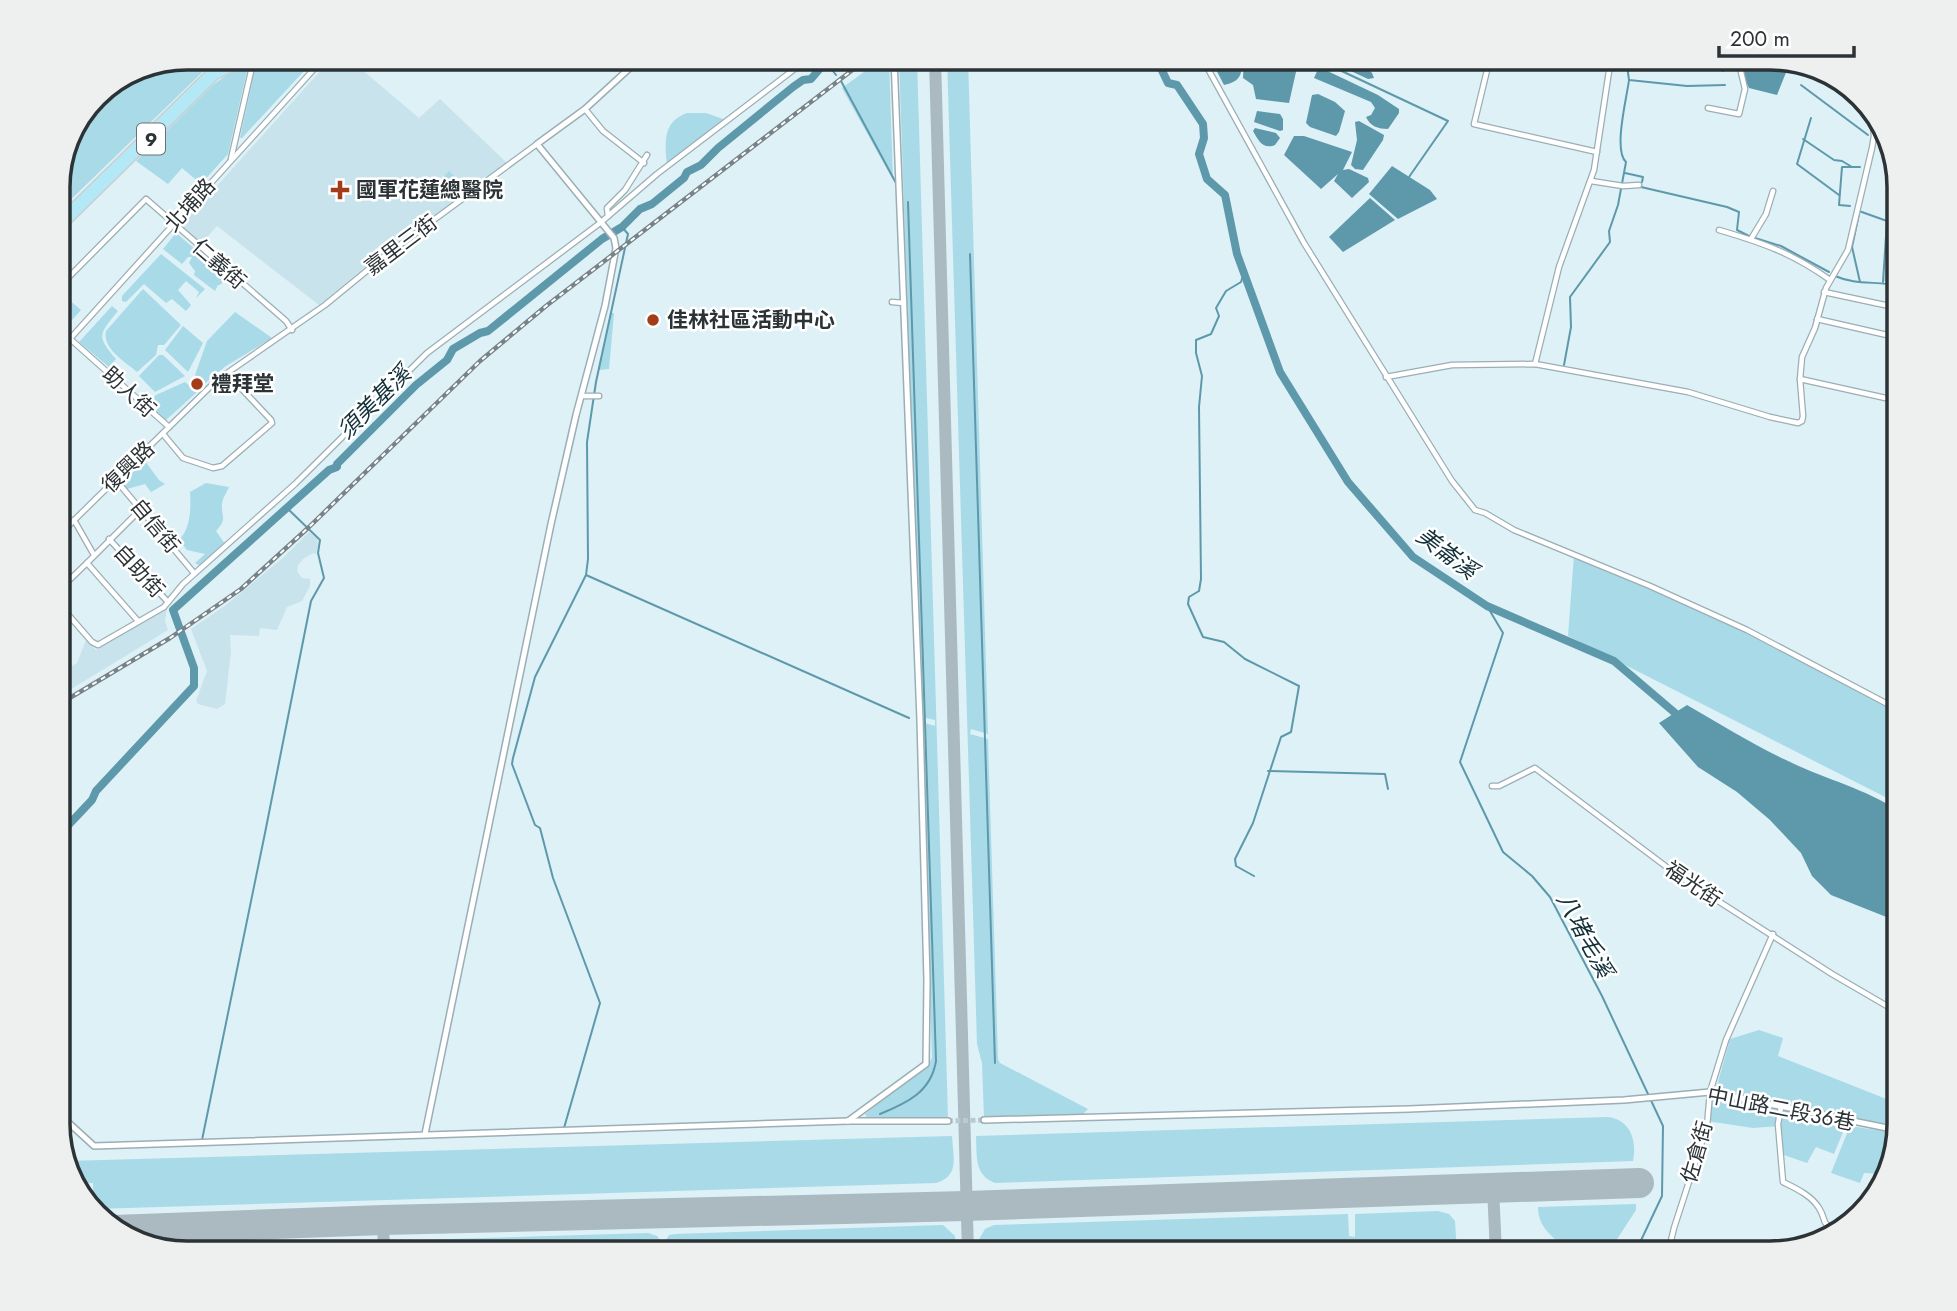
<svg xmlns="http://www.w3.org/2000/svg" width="1957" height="1311" viewBox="0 0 1957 1311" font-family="Jost,'Noto Sans TC',sans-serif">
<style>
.built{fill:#c8e3ec}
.green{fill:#a9dae8}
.water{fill:#5d99ab}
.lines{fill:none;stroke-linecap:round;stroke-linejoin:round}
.stream{stroke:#5d99ab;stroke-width:2}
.river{stroke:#5d99ab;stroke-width:8}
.taxiway{stroke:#aabac0;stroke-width:12}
.runway{stroke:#aabac0;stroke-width:30}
.tertiary-tunnel{stroke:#bacbd0;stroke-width:5;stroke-dasharray:5 2.5;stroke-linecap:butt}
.minor-casing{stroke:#9caeb4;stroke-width:7}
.tertiary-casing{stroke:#9caeb4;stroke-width:8}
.primary-casing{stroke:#cccecf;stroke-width:10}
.minor{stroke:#fff;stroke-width:4.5}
.tertiary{stroke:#fff;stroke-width:5}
.primary{stroke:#b3e8f7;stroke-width:7}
.rail-casing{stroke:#778388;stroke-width:4.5}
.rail{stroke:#fff;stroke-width:2;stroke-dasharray:5;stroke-linecap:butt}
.poi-dot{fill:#a33c18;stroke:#fff;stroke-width:2.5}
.labels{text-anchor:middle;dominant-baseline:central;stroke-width:5;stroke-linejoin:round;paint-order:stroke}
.shield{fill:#fff;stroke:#6b7072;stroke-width:2}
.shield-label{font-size:19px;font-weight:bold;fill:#2c3336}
.poi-label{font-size:21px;font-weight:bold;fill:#2c3336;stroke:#fff;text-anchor:start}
.street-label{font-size:21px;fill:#2c3336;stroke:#fff}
.water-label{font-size:23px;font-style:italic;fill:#123039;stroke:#fff}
.rim{fill:none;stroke:#2c3336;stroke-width:3.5}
</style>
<rect width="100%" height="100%" fill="#ddf1f7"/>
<!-- built -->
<g class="built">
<path d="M332 58H348L419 118 440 99 507 163 383 252 319 305 217 226 201 244 180 227Z"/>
<path d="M309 532 317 539 318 545 316 554 313 553 303 559 298 565 297 571 302 578 310 579V586L302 601 287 607 277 630 260 628 259 636 230 635 231 652 225 704 217 709 198 704 196 701 207 671 191 629 226 605 284 557Z"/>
<path d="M167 608 165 621 168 630 63 694 58 683V674L77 663 86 640 96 650Z"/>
</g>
<!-- green -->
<g class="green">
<path d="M187 58H217L58 212V179L96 95 138 67Z"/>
<path d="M264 58H316L242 138H240L254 73 259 60Z"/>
<path d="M883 58 889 60 893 180 842 88Z"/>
<path d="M899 58H917L948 1118 868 1120 865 1114 928 1064 932 1058 921 722 935 726V720L921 717Z"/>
<path d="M947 58H968L988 734 971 729 970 734 988 739 998 1059 1000 1063 1088 1109 1082 1115 984 1117 982 1063 977 1044Z"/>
<path d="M237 67H246L247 71 228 154 201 184 182 168 168 184 136 161 213 85Z"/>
<path d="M687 113H706L726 120 667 165C665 143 662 122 687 113Z"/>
<path d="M449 171 458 180 440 198 431 190Z"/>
<path d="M1891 222 1899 223V284L1884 281Z"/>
<path d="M176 233 228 277 220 285H218L215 291 194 275 195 271 189 263 192 257H188L182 264 163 249Z"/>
<path d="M161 254 205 289 196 298 199 292 186 281 178 290 191 305 186 311 172 299 166 303 144 284 126 302 122 301V296Z"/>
<path d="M143 289 181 325 164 345H158L156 355 137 372C126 362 102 349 106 331Z"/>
<path d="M61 293 81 310 64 329 58 324V296Z"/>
<path d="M112 306 118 311C99 334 96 336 116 359L109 367 79 342Z"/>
<path d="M235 312 272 338 226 366 204 384 195 375 207 341Z"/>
<path d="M610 313H614L609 369 599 370Z"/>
<path d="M183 326 203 343 188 372 165 350Z"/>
<path d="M159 355H163L185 376 155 392 139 376Z"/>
<path d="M185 382 197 392 165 421 149 406V402L156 395Z"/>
<path d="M142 457 159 480 165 484 151 492 145 484 127 489 119 480Z"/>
<path d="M206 483 229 487C227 492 222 499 222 504 221 518 228 518 216 531L225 544 200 566 195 563 205 554 187 550 179 540C191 528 191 507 190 492Z"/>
<path d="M1574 555 1800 656 1899 713V804L1568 636Z"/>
<path d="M1759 1030 1783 1038 1778 1056 1899 1104 1898 1128 1848 1120 1834 1154 1816 1147 1807 1163 1781 1154 1779 1126 1753 1128 1707 1121 1730 1039Z"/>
<path d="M1608 1117C1631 1120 1637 1141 1633 1161L995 1183C974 1175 977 1156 976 1136Z"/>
<path d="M1850 1126 1896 1133 1884 1174 1864 1173 1860 1183 1831 1173Z"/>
<path d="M952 1136C953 1157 960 1176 936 1183L94 1209 93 1183H75L74 1186 67 1161Z"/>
<path d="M1636 1204V1210L1608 1253H1570C1556 1238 1538 1230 1538 1207Z"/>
<path d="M1438 1211 1449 1214 1455 1221 1457 1253H979L978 1241 985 1229 994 1225 1348 1214 1349 1236 1355 1237V1214Z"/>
<path d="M943 1225 955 1236 956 1253H665V1242L669 1235 676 1234Z"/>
<path d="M648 1233 657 1236 661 1241 662 1253H400L405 1247 417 1240Z"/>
<path d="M359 1242 369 1248 372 1253H187L168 1248Z"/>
</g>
<!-- water -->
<g class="water">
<path d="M1210 58H1242C1242 75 1241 81 1224 85Z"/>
<path d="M1244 58H1293L1296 72 1289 103 1256 99 1253 85 1243 78Z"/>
<path d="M1323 58H1356L1372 73 1374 78 1368 79Z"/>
<path d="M1746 62 1787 70 1777 95 1749 88 1742 73Z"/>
<path d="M1319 67 1378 95 1399 109V113L1388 129C1378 129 1370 126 1366 117L1371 115 1375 108 1371 102 1314 78Z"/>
<path d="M1318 94 1335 102 1345 111 1339 132 1336 136 1310 127 1306 123 1312 95Z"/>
<path d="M1257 111 1280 114 1283 119V130L1280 131 1254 122Z"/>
<path d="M1359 121 1384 135 1383 140 1363 170 1355 169 1351 165 1357 140 1355 122Z"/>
<path d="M1255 128 1276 133 1280 138 1275 145C1263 150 1258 140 1253 131Z"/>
<path d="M1294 136H1304L1352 152 1343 170 1349 169 1368 178 1369 182 1352 198 1334 181 1338 174 1321 189 1284 155Z"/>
<path d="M1392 166 1430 190 1437 199 1398 219 1369 194Z"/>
<path d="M1370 198 1395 220 1343 252 1329 237Z"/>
<path d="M1687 705C1720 724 1752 744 1786 760 1824 779 1864 788 1899 811V922L1831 895 1812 876 1801 853 1770 820 1737 792 1698 767 1659 723Z"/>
</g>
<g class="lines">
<!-- stream -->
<g class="stream">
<path d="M1314 58 1448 121 1409 177"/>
<path d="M1626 58 1629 80 1687 86 1725 85"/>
<path d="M1719 58 1725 62 1723 71"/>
<path d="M827 63 836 75"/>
<path d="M841 81 896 183"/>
<path d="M1801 85 1868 135"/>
<path d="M1811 118 1797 164 1839 195"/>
<path d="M1881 121 1883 125"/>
<path d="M1803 139 1834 160 1842 161 1852 167"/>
<path d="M1625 173 1643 177 1642 182"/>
<path d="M1641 187 1727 207 1739 212 1737 230 1749 236"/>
<path d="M1850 206 1839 205 1842 167H1860"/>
<path d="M1859 211 1887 221 1883 282"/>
<path d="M1859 214 1852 247 1860 282"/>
<path d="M1755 238 1781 246 1829 272"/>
<path d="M970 254 995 1063"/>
<path d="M1244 272 1241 282 1226 291 1216 308 1219 316 1211 334 1196 340V353L1202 376 1199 407 1201 579 1199 591 1189 597 1188 604 1203 637 1224 642 1245 659 1299 686 1291 732 1281 737 1253 823 1235 859 1236 866 1254 876"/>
<path d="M1835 276C1855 285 1878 281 1899 286"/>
<path d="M1564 365 1571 327 1570 297 1610 242 1609 231 1618 205 1626 162C1613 150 1627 97 1629 80"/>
<path d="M586 575 909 718"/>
<path d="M1487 606 1503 633 1460 762 1503 852 1532 876 1550 897 1602 996 1663 1126 1662 1196 1635 1253"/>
<path d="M1268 771 1385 774 1388 789"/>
<path d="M880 1114C907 1103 931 1092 936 1061L908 202"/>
<path d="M564 1128 600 1003 553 878 540 828 535 825 512 764 513 758 535 677 586 575 588 559 587 442 596 382 628 234 622 227"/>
<path d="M202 1140 265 833 311 601 324 578 318 553 320 540 287 508"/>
</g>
<!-- river -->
<g class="river">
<path d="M1156 58 1168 83 1177 85 1203 124 1204 138 1199 154 1207 179 1225 195 1237 254 1280 372 1348 482 1413 557 1487 606 1614 661 1681 718"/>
<path d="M58 836 92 800 96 791 194 686V668L173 610 329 470 337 467V464L416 385 447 360 453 349 480 333 488 331 602 239 622 227 640 209 652 204 684 178 687 172 701 165 718 148 793 87 803 80 811 79 829 58"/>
</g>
<!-- taxiway -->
<g class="taxiway">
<path d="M935 58 968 1253"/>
<path d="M1493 1188 1496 1253"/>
<path d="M383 1220 384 1253"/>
</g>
<!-- runway -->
<path class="runway" d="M114 1230 383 1220 966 1206 1639 1183"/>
<!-- tertiary-tunnel -->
<path class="tertiary-tunnel" d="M948 1121 984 1120"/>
<defs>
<g id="minor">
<path d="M1202 58 1304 243 1452 481 1475 510 1485 513 1514 530 1650 586 1747 630 1899 710"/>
<path d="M1490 58 1474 124 1597 152"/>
<path d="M632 66 641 58"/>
<path d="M1708 108 1739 114 1745 89 1741 72 1743 58"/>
<path d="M585 109 603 131 644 163"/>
<path d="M231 159 254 58"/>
<path d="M1591 181 1623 186 1639 185"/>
<path d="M608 216 607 208 625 190 647 155"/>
<path d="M1719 230C1763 243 1792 253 1830 280"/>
<path d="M1751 239 1766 214 1773 191"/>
<path d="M58 288 146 199 286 321 292 330"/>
<path d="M1824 292 1894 307"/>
<path d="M892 302 904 303"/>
<path d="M1817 319 1887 335"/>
<path d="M58 328 169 427"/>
<path d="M58 352 324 58"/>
<path d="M1535 364 1559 267 1594 170 1611 58"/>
<path d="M1386 377 1452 365 1535 364 1688 392 1770 417 1798 423 1802 421 1803 416 1800 379 1802 357 1815 328 1826 288 1848 250 1872 148 1874 136 1872 112"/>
<path d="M1800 379 1899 401"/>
<path d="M582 396H599"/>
<path d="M163 434 183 458 213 468 222 466 272 423 271 420 239 386"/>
<path d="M115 479 194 573"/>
<path d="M74 520 94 555"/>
<path d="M58 536 217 380 325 305 386 255 537 144"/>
<path d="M109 539 168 602"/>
<path d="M58 591 87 563"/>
<path d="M58 603 92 642 98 645 164 607 183 584 295 484 427 353 600 223 657 174 809 58"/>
<path d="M138 621 87 563 141 509"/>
<path d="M1492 786H1499L1535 768 1676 874 1832 974 1899 1013"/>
<path d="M1781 1107 1778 1124 1783 1182C1795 1188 1811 1195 1819 1208 1828 1222 1819 1226 1840 1228"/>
<path d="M1668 1253 1674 1228 1707 1126 1710 1092 1726 1040 1773 934"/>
</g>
<g id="tertiary">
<path d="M58 1113 94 1146 848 1121H948"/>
<path d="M984 1120 1409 1109 1624 1100 1710 1092 1897 1130"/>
<path d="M848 1121 926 1064 927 980 920 720 894 58"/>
<path d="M425 1134 551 524 576 415 605 306 616 248 614 238 537 144 585 109 632 66 623 58"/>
</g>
<g id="primary">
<path d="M58 222 215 68 231 58"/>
<path d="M58 230 216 75 250 58"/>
</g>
</defs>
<!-- minor casing -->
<use href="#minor" class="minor-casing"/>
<!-- tertiary casing -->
<use href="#tertiary" class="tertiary-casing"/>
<!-- primary casing -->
<use href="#primary" class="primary-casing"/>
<!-- minor -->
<use href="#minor" class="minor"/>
<!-- tertiary -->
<use href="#tertiary" class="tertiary"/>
<!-- primary -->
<use href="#primary" class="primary"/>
<defs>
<path id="rail" d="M58 705 170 638 241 589 308 528 480 361 546 306 868 58"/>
</defs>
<!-- rail casing -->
<use href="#rail" class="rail-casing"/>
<!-- rail -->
<use href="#rail" class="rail"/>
</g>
<!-- markers -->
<g class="poi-dot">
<path d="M336.5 179.5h7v7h7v7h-7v7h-7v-7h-7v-7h7z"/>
<circle cx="653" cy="320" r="7"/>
<circle cx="197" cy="384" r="7"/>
</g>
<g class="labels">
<!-- shield labels -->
<rect class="shield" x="137" y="123.5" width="28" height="31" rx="5"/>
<g class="shield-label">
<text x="151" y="139">9</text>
</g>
<!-- poi labels -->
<g class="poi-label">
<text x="356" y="190">國軍花蓮總醫院</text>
<text x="667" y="320">佳林社區活動中心</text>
<text x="211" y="384">禮拜堂</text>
</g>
<!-- street labels -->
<g class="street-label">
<text transform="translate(190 205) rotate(-48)">北埔路</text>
<text transform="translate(401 245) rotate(-37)">嘉里三街</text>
<text transform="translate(219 264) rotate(41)">仁義街</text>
<text transform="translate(129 392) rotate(42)">助人街</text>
<text transform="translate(128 467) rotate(-44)">復興路</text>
<text transform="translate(155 526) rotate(50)">自信街</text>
<text transform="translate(139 571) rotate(47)">自助街</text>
<text transform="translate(1693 884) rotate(34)">福光街</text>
<text transform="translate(1781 1109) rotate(11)">中山路二段36巷</text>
<text transform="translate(1697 1152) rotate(-74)">佐倉街</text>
</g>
<!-- water labels -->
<g class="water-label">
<text transform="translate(374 402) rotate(-45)">須美基溪</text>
<text transform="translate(1447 553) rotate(37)">美崙溪</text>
<text transform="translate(1585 935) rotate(62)">八堵毛溪</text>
</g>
</g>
<!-- crop -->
<path d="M0 0H1957V1311H0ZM187 70H1770A117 117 0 0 1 1887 187V1124A117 117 0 0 1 1770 1241H187A117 117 0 0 1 70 1124V187A117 117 0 0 1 187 70Z" fill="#eeefef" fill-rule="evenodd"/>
<path class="rim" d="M187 70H1770A117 117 0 0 1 1887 187V1124A117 117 0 0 1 1770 1241H187A117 117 0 0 1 70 1124V187A117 117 0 0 1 187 70Z"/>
<!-- scale -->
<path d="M1719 46v10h135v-10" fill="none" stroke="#2c3336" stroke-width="3.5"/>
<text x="1730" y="46" font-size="21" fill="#2c3336" stroke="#ffffff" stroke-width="5" paint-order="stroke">200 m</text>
</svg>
